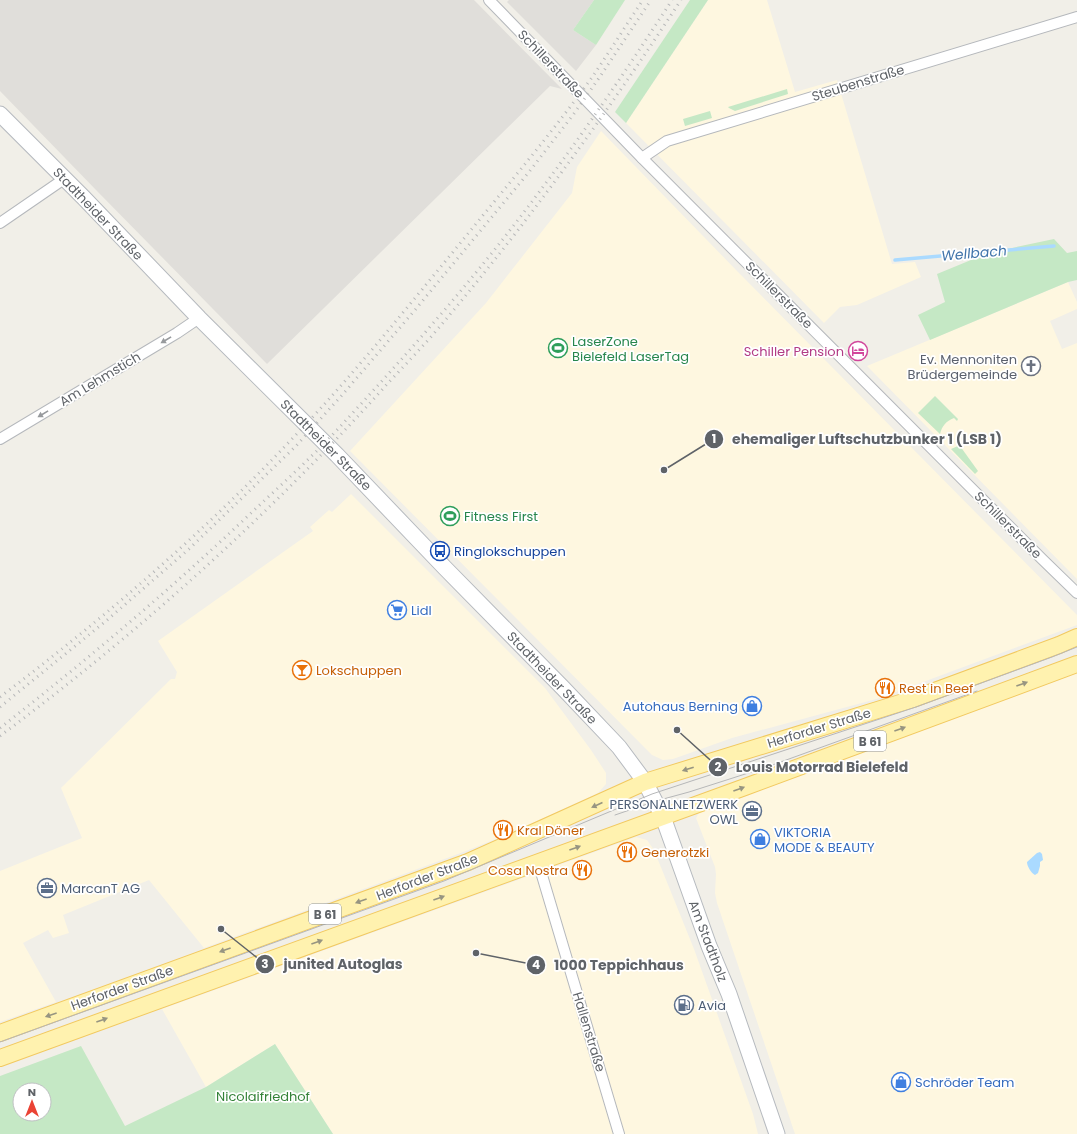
<svg xmlns="http://www.w3.org/2000/svg" width="1077" height="1134" viewBox="0 0 1077 1134" font-family="Poppins,sans-serif">
<style>
.commercial{fill:#fef7e0}
.industrial{fill:#e0deda}
.green{fill:#c5e8c5;fill-rule:evenodd}
.water{fill:#aadaff}
.lines{fill:none;stroke-linecap:round;stroke-linejoin:round}
.stream{stroke:#aadaff;stroke-width:3.5}
.street-casing{stroke:#b5b8bc;stroke-width:12}
.secondary-casing{stroke:#b6babf;stroke-width:17}
.primary-casing{stroke:#f2c960;stroke-width:18}
.street{stroke:#fff;stroke-width:10}
.secondary{stroke:#fff;stroke-width:15}
.primary{stroke:#fff2af;stroke-width:16}
.tram{stroke:#b6b7b8;stroke-width:1}
.rail{stroke:#b6b7b8;stroke-width:3;stroke-dasharray:1 5;stroke-linecap:butt}
.oneway{fill:#979a9d}
.oneway2{fill:#979581}
.labels{text-anchor:middle;dominant-baseline:central;stroke-width:3.5;stroke-linejoin:round;paint-order:stroke}
.shield{fill:#fff;stroke:#8f9295;stroke-width:1}
.shield-label{font-size:12px;font-weight:bold;fill:#5f6368}
.street-label{font-size:13px;fill:#5f6368;stroke:#fff}
.leisure-label{font-size:13px;fill:#27864d;stroke:#fff;text-anchor:start}
.hotel-label{font-size:13px;fill:#b23c85;stroke:#fff;text-anchor:end}
.worship-label{font-size:13px;fill:#5b616d;stroke:#fff;text-anchor:end}
.transit-label{font-size:13px;fill:#164399;stroke:#fff;text-anchor:start}
.shop-label{font-size:13px;fill:#366cbe;stroke:#fff;text-anchor:start}
.food-label{font-size:13px;fill:#c56008;stroke:#fff;text-anchor:start}
.service-label{font-size:13px;fill:#4e5e75;stroke:#fff;text-anchor:start}
.park-label{font-size:13px;fill:#348238;stroke:#fff}
.water-label{font-size:14px;font-style:italic;fill:#4174aa;stroke:#fff}
.leader{fill:none;stroke:#5f6368;stroke-width:1.5}
.callout-dot{fill:#5f6368;stroke:#fff;stroke-width:1.5}
.mark-label{font-size:12px;text-anchor:middle;font-weight:bold;fill:#fff}
.callout-label{font-size:14px;text-anchor:middle;font-weight:bold;fill:#5f6368;stroke:#fff;stroke-width:3.5;stroke-linejoin:round;paint-order:stroke}
</style>
<rect width="100%" height="100%" fill="#f1efe8"/>
<!-- commercial -->
<g class="commercial">
<path d="M708 0H767L795 92 837 80 892 264 915 262 921 277 857 305 840 307 824 323 626 123Z"/>
<path d="M601 131 738 272 1077 615V625L880 698 732 738 673 759 663 760 652 755 350 451 486 303 572 193 577 167Z"/>
<path d="M1068 282 1077 302V309L1050 321 1062 349 1077 343V579L867 366Z"/>
<path d="M351 494 545 688 591 750 606 773V784L598 793 513 832 466 851 204 948 149 880 63 915 69 933 53 938 48 930 23 943 56 1002 0 1022V871L82 838 61 788 171 679H175L177 672 158 641 313 531 310 527 329 510 332 512Z"/>
<path d="M1077 672V1134H795L717 903 715 893 716 874 715 867 696 818 699 813Z"/>
<path d="M636 837 647 840 654 850 694 949 753 1114 758 1134H333L275 1044 206 1087 162 1009Z"/>
</g>
<!-- industrial -->
<g class="industrial">
<path d="M0 0H474L562 89 550 86 267 364 97 191 0 91Z"/>
<path d="M509 0H594L573 30 596 45 576 71 507 2Z"/>
</g>
<!-- green -->
<g class="green">
<path d="M594 0H625L596 45 573 30Z"/>
<path d="M690 0H708L626 123 615 112Z"/>
<path d="M787 89 788 94 735 111 729 108 728 107Z"/>
<path d="M710 111 712 118 685 126 683 119Z"/>
<path d="M1054 239 1067 253 1077 251V280L1068 282 930 340 918 315 945 302 937 274 988 253Z"/>
<path d="M935 396 958 419 957 421 954 418C946 421 942 426 940 434L918 413Z"/>
<path d="M958 446H960L978 471 975 474 951 449Z"/>
<path d="M275 1044 333 1134H0V1076L81 1046 125 1126 206 1087ZM20 1090H44V1114H20Z"/>
</g>
<!-- water -->
<path class="water" d="M1040 852 1042 854 1043 860 1040 862V866L1038 873 1035 875C1031 873 1027 866 1027 862L1037 853Z"/>
<g class="lines">
<!-- stream -->
<path class="stream" d="M895 260 1054 246"/>
<defs>
<g id="street">
<path d="M489 0 642 158 1042 559 1077 593"/>
<path d="M642 158 667 141 1077 17"/>
<path d="M0 223 64 179"/>
<path d="M0 439 177 333 199 318"/>
<path d="M538 862 619 1134"/>
</g>
<path id="secondary" d="M0 114 84 198 199 318 337 455 445 568 563 688 619 747 645 782 663 817 709 946 729 994 777 1134"/>
<g id="primary">
<path d="M0 1033 468 862 645 782 913 699 1059 645 1077 637"/>
<path d="M0 1058 745 787 1077 664"/>
</g>
</defs>
<!-- street casing -->
<use href="#street" class="street-casing"/>
<!-- secondary casing -->
<use href="#secondary" class="secondary-casing"/>
<!-- primary casing -->
<use href="#primary" class="primary-casing"/>
<!-- street -->
<use href="#street" class="street"/>
<!-- secondary -->
<use href="#secondary" class="secondary"/>
<!-- primary -->
<use href="#primary" class="primary"/>
<!-- tram -->
<g class="tram">
<path d="M615 815 656 801 689 792 764 768 977 691"/>
<path d="M0 1042 444 881 652 794 916 707 1052 657 1077 647"/>
</g>
<!-- rail -->
<g class="rail">
<path d="M0 697C102 620 202 534 290 441 348 381 400 316 453 252 500 194 549 137 593 76 610 51 626 25 643 0"/>
<path d="M0 707 106 621 189 549 296 446 343 394 415 310 529 172 573 115 599 78 651 0"/>
<path d="M0 728C87 660 171 589 251 513 280 486 310 459 337 430 398 364 459 296 514 225 570 153 622 77 672 0"/>
<path d="M0 736C141 631 272 513 389 382 409 361 429 340 447 318 532 217 609 110 681 0"/>
</g>
</g>
<!-- one-way arrows -->
<defs><path id="oneway-solid" d="M-6-.8H1V-3.2L6.5 0L1 3.2V.8H-6Z"/></defs>
<g class="oneway">
<use href="#oneway-solid" transform="translate(166 340) rotate(149)"/>
<use href="#oneway-solid" transform="translate(43 414) rotate(149)"/>
</g>
<g class="oneway2">
<use href="#oneway-solid" transform="translate(1022 684) rotate(-20)"/>
<use href="#oneway-solid" transform="translate(900 729) rotate(-20)"/>
<use href="#oneway-solid" transform="translate(688 769) rotate(162)"/>
<use href="#oneway-solid" transform="translate(739 789) rotate(-20)"/>
<use href="#oneway-solid" transform="translate(597 805) rotate(156)"/>
<use href="#oneway-solid" transform="translate(575 848) rotate(-20)"/>
<use href="#oneway-solid" transform="translate(439 898) rotate(-20)"/>
<use href="#oneway-solid" transform="translate(361 901) rotate(160)"/>
<use href="#oneway-solid" transform="translate(317 942) rotate(-20)"/>
<use href="#oneway-solid" transform="translate(225 950) rotate(160)"/>
<use href="#oneway-solid" transform="translate(51 1015) rotate(161)"/>
<use href="#oneway-solid" transform="translate(102 1020) rotate(-20)"/>
</g>
<!-- icons -->
<defs>
<symbol id="stadium-ring" viewBox="-11 -11 22 22"><circle r="9.5" fill="#fff" stroke="#2e9e5b" stroke-width="1.5"/><path d="M0-5a6.5 5 0 1 0 0 10a6.5 5 0 1 0 0-10ZM-3.5-1.8h7v3.6h-7Z" fill="#2e9e5b"/></symbol>
<symbol id="hotel-ring" viewBox="-11 -11 22 22"><circle r="9.5" fill="#fff" stroke="#d1479c" stroke-width="1.5"/><path d="M-6-4.5h1.5V1H6V5H4.5V3h-9V5H-6ZM-4 0a1.8 1.8 0 1 1 3.6 0ZM.5 0V-2.5h3Q6-2.5 6 0Z" fill="#d1479c"/></symbol>
<symbol id="church-ring" viewBox="-11 -11 22 22"><circle r="9.5" fill="#fff" stroke="#6b7280" stroke-width="1.5"/><path d="M-1.2-6h2.4v3.5h3.3v2.4h-3.3V6h-2.4V-.1h-3.3v-2.4h3.3Z" fill="#6b7280"/></symbol>
<symbol id="bus-ring" viewBox="-11 -11 22 22"><circle r="9.5" fill="#fff" stroke="#1a4fb4" stroke-width="1.5"/><path d="M-5-6H5V4H4V6H2V4H-2V6H-4V4H-5ZM-3.5-4V0h7V-4ZM-3.5 1.2v1.5H-2V1.2ZM2 1.2v1.5H3.5V1.2Z" fill="#1a4fb4"/></symbol>
<symbol id="supermarket-ring" viewBox="-11 -11 22 22"><circle r="9.5" fill="#fff" stroke="#3f7fe0" stroke-width="1.5"/><path d="M-6-5.5h2.5l.6 2H6L4.5 2H-2.5L-4.4-4H-6ZM-1.5 3.2a1.3 1.3 0 1 0 .1 0ZM3 3.2a1.3 1.3 0 1 0 .1 0Z" fill="#3f7fe0"/></symbol>
<symbol id="bar-ring" viewBox="-11 -11 22 22"><circle r="9.5" fill="#fff" stroke="#e8710a" stroke-width="1.5"/><path d="M-6-5H6L.8 .8V4.5H3.5V6h-7V4.5H-.8V.8Z" fill="#e8710a"/></symbol>
<symbol id="restaurant-ring" viewBox="-11 -11 22 22"><circle r="9.5" fill="#fff" stroke="#e8710a" stroke-width="1.5"/><path d="M-5-6h1v4h1v-4h1v4h1v-4h1v5L-1.5 .5V6h-2V.5L-5-1ZM5-6V6H3V1.5H1.5Q1.5-4 5-6Z" fill="#e8710a"/></symbol>
<symbol id="shop-ring" viewBox="-11 -11 22 22"><circle r="9.5" fill="#fff" stroke="#3f7fe0" stroke-width="1.5"/><path d="M-5-2.5h2.3a2.7 3.5 0 0 1 5.4 0H5L5.5 6h-11ZM-1.5-2.5h3a1.5 2.3 0 0 0-3 0Z" fill="#3f7fe0"/></symbol>
<symbol id="office-ring" viewBox="-11 -11 22 22"><circle r="9.5" fill="#fff" stroke="#5c6f8a" stroke-width="1.5"/><path d="M-6-3h4V-5.5h4V-3h4V5H-6ZM-1-4.5V-3h2v-1.5ZM-6 0V1H6V0Z" fill="#5c6f8a"/></symbol>
<symbol id="fuel-ring" viewBox="-11 -11 22 22"><circle r="9.5" fill="#fff" stroke="#5c6f8a" stroke-width="1.5"/><path d="M-5.5-6h7V0h2V4h1.3V-2.5L3-4.5l.8-.8L6-3V5H2.5V1h-1V6h-7ZM-4.2-4.7v3.2H.2V-4.7Z" fill="#5c6f8a"/></symbol>
</defs>
<g fill-rule="evenodd">
<use href="#stadium-ring" x="547" y="337" width="22" height="22"/>
<use href="#hotel-ring" x="847" y="340" width="22" height="22"/>
<use href="#church-ring" x="1020" y="355" width="22" height="22"/>
<use href="#stadium-ring" x="439" y="505" width="22" height="22"/>
<use href="#bus-ring" x="429" y="540" width="22" height="22"/>
<use href="#supermarket-ring" x="386" y="599" width="22" height="22"/>
<use href="#bar-ring" x="291" y="659" width="22" height="22"/>
<use href="#restaurant-ring" x="874" y="677" width="22" height="22"/>
<use href="#shop-ring" x="741" y="695" width="22" height="22"/>
<use href="#office-ring" x="741" y="800" width="22" height="22"/>
<use href="#restaurant-ring" x="492" y="819" width="22" height="22"/>
<use href="#shop-ring" x="749" y="828" width="22" height="22"/>
<use href="#restaurant-ring" x="616" y="841" width="22" height="22"/>
<use href="#restaurant-ring" x="571" y="859" width="22" height="22"/>
<use href="#office-ring" x="36" y="877" width="22" height="22"/>
<use href="#fuel-ring" x="673" y="994" width="22" height="22"/>
<use href="#shop-ring" x="890" y="1071" width="22" height="22"/>
</g>
<g class="labels">
<!-- shield labels -->
<g class="shield">
<rect x="854" y="731" width="32" height="20" rx="3"/>
<rect x="309" y="904" width="32" height="20" rx="3"/>
</g>
<g class="shield-label">
<text x="870" y="741">B 61</text>
<text x="325" y="914">B 61</text>
</g>
<!-- street labels -->
<g class="street-label">
<text transform="translate(551 64) rotate(46)">Schillerstraße</text>
<text transform="translate(858 83) rotate(-17)">Steubenstraße</text>
<text transform="translate(98 214) rotate(46)">Stadtheider Straße</text>
<text transform="translate(779 295) rotate(45)">Schillerstraße</text>
<text transform="translate(100 379) rotate(-31)">Am Lehmstich</text>
<text transform="translate(326 445) rotate(45)">Stadtheider Straße</text>
<text transform="translate(1008 525) rotate(45)">Schillerstraße</text>
<text transform="translate(552 678) rotate(46)">Stadtheider Straße</text>
<text transform="translate(819 728) rotate(-17)">Herforder Straße</text>
<text transform="translate(427 877) rotate(-21)">Herforder Straße</text>
<text transform="translate(708 941) rotate(69)">Am Stadtholz</text>
<text transform="translate(122 988) rotate(-20)">Herforder Straße</text>
<text transform="translate(589 1032) rotate(73)">Hallenstraße</text>
</g>
<!-- leisure labels -->
<g class="leisure-label">
<text x="572" y="341">LaserZone<tspan x="572" dy="15">Bielefeld LaserTag</tspan></text>
<text x="464" y="516">Fitness First</text>
</g>
<!-- hotel labels -->
<g class="hotel-label">
<text x="844" y="351">Schiller Pension</text>
</g>
<!-- worship labels -->
<g class="worship-label">
<text x="1017" y="359">Ev. Mennoniten<tspan x="1017" dy="15">Brüdergemeinde</tspan></text>
</g>
<!-- transit labels -->
<g class="transit-label">
<text x="454" y="551">Ringlokschuppen</text>
</g>
<!-- shop labels -->
<g class="shop-label">
<text x="411" y="610">Lidl</text>
<text x="738" y="706" text-anchor="end">Autohaus Berning</text>
<text x="774" y="832">VIKTORIA<tspan x="774" dy="15">MODE &amp; BEAUTY</tspan></text>
<text x="915" y="1082">Schröder Team</text>
</g>
<!-- food labels -->
<g class="food-label">
<text x="316" y="670">Lokschuppen</text>
<text x="899" y="688">Rest in Beef</text>
<text x="517" y="830">Kral Döner</text>
<text x="641" y="852">Generotzki</text>
<text x="568" y="870" text-anchor="end">Cosa Nostra</text>
</g>
<!-- service labels -->
<g class="service-label">
<text x="738" y="804" text-anchor="end">PERSONALNETZWERK<tspan x="738" dy="15">OWL</tspan></text>
<text x="61" y="888">MarcanT AG</text>
<text x="698" y="1005">Avia</text>
</g>
<!-- park labels -->
<g class="park-label">
<text x="263" y="1096">Nicolaifriedhof</text>
</g>
<!-- water labels -->
<g class="water-label">
<text transform="translate(974 253) rotate(-5)">Wellbach</text>
</g>
</g>
<!-- callouts -->
<path class="leader" d="M664 470L714 439M677 730L718 767M221 929L265 964M476 953L536 965"/>
<g class="callout-dot">
<circle cx="664" cy="470" r="4"/>
<circle cx="677" cy="730" r="4"/>
<circle cx="221" cy="929" r="4"/>
<circle cx="476" cy="953" r="4"/>
<circle cx="714" cy="439" r="10"/>
<circle cx="718" cy="767" r="10"/>
<circle cx="265" cy="964" r="10"/>
<circle cx="536" cy="965" r="10"/>
</g>
<g class="mark-label">
<text x="714" y="443">1</text>
<text x="718" y="771">2</text>
<text x="265" y="968">3</text>
<text x="536" y="969">4</text>
</g>
<g class="callout-label">
<text x="867" y="444">ehemaliger Luftschutzbunker 1 (LSB 1)</text>
<text x="822" y="772">Louis Motorrad Bielefeld</text>
<text x="343" y="969">junited Autoglas</text>
<text x="619" y="970">1000 Teppichhaus</text>
</g>
<!-- north arrow -->
<g transform="translate(32 1102)"><circle r="19" fill="#ffffff" stroke="#bfc1c3"/>
<path d="M0-3L7 15L0 10L-7 15Z" fill="#ea4335"/>
<text y="-6" font-size="11" font-weight="bold" text-anchor="middle" fill="#5f6368">N</text>
</g>
</svg>
